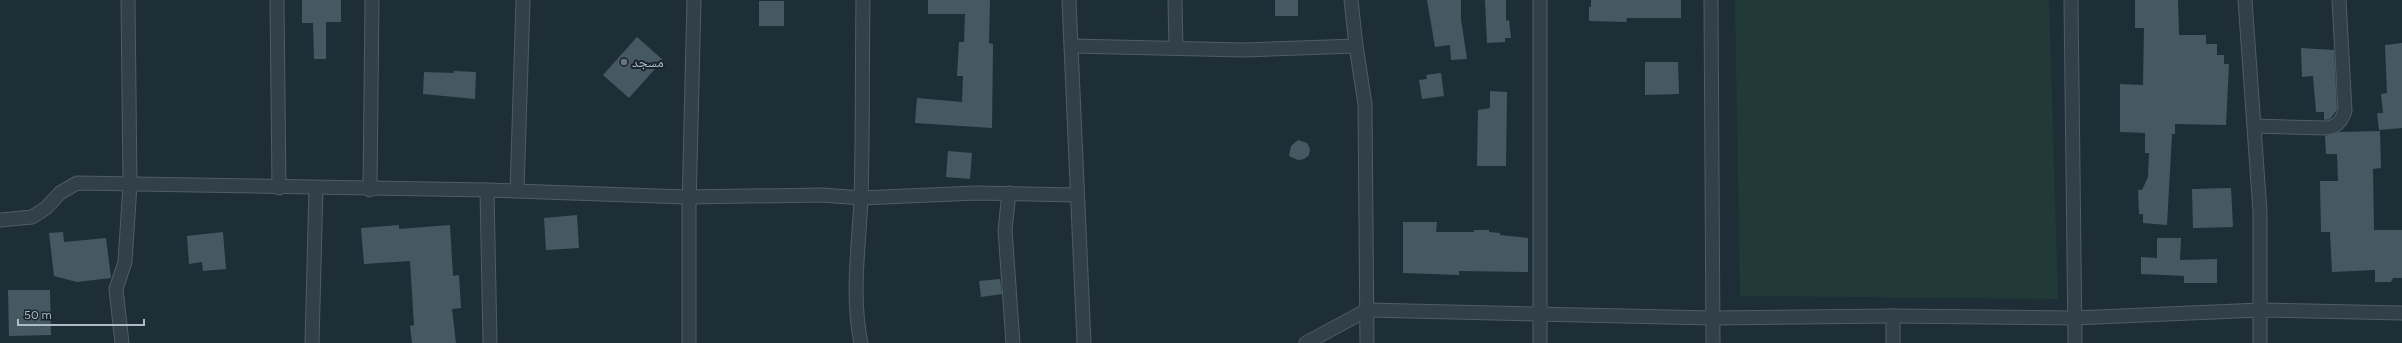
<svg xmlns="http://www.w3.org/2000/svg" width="2402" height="343" viewBox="0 0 2402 343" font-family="Figtree,'Noto Naskh Arabic',sans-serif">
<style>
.green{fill:#213a37}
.building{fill:#465963}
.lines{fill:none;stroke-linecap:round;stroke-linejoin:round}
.street-casing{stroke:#4f5d66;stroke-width:15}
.street{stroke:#324048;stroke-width:13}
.worship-dot{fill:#6b7280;stroke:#18242c;stroke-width:1.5}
.labels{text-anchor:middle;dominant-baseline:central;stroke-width:4;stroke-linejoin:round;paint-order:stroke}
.poi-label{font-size:14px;fill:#acbbc5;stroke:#18242c;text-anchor:start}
</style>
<rect width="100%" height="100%" fill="#1e2e37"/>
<!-- green -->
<path class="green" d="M1735 0H2049L2058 299 1740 296Z"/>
<!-- building -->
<g class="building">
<path d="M302 0H341V22H326V59H314L313 23H302Z"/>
<path d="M928 0H990L989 43 993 44 992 128 915 123 917 98 962 102 963 76H957L959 42H964L965 14H928Z"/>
<rect x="1275" y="0" width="23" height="16"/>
<path d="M1427 0H1461V19L1467 59 1451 60 1450 45 1435 47Z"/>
<path d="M1485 0H1506V21L1509 20 1511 38H1505V42L1487 43Z"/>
<path d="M1591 0H1681V18H1627L1626 22 1589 21V7H1591Z"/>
<path d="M2135 0H2178L2179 35H2206V44H2217V55H2224V64H2229L2226 125 2175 124V134H2172L2167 225 2143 223V214H2139L2138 190H2142L2148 177 2149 153H2145V133L2120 132V84L2143 85 2144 28H2135Z"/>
<rect x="759" y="1" width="25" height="25"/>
<path d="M637 37 663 60 629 98 603 75Z"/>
<path d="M2402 43V128L2379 130 2377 113H2383L2381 94 2387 93 2385 45Z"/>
<path d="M2301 48 2334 50 2337 110 2330 119 2324 120V112H2316L2313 76 2302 77Z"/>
<path d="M1645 62H1678L1679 94 1645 95Z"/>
<path d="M454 71 476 72 475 99 423 94 424 72 454 73Z"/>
<path d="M1441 73 1444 96 1422 99 1419 80 1427 79 1426 75Z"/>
<path d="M1490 91 1507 92 1506 166H1477L1478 110 1490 108Z"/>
<path d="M2380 131 2381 168 2373 169 2374 230H2402V278H2393L2391 282H2375V270L2332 272 2330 232H2321L2320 181H2338L2337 154H2326L2325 136 2339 132Z"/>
<path d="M1298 140 1307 143 1310 149 1309 155 1304 159 1298 160 1289 156 1291 146Z"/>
<path d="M948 151 972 153 970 179 946 177Z"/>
<path d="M2231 188 2233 227 2193 228 2192 189Z"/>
<path d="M577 215 579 248 546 250 544 218Z"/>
<path d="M1403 222H1437L1436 232H1474V230H1489V232L1500 233V235L1528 238V272L1459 271V275L1403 273Z"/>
<path d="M399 225V229L450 225 453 276 459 275 461 308 452 309 456 343H412L410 326 414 325 410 261 364 264 361 228Z"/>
<path d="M63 232 64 242 106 238 111 278 77 282 54 276 49 233Z"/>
<path d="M223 232 226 269 203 271 202 262 189 264 187 236Z"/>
<path d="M2157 238H2181L2180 260 2217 259V283H2184V276L2141 274V257L2157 258Z"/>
<path d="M1000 279 1002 294 981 297 979 281Z"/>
<path d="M8 290H50L51 335 9 336Z"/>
</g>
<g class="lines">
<defs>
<g id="street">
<path d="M277 0 279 188"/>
<path d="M1069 0 1084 343"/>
<path d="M1175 0 1176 48"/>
<path d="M1351 0 1356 46"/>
<path d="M1540 0V343"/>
<path d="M1711 0 1713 343"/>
<path d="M2071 0 2075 343"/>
<path d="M2245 0 2260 212V343"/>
<path d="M1072 46 1243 50 1356 46 1365 104 1367 343"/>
<path d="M2255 126 2325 128C2337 127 2341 122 2345 111L2339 0"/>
<path d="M370 190 372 0"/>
<path d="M487 190 490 343"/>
<path d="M517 191 523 0"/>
<path d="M1009 193 1005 230 1013 343"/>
<path d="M0 220 32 217 46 208 60 193 77 183 487 190 686 197 823 195 861 198 976 193 1076 195"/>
<path d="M122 343 116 289 125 262 130 185 128 0"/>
<path d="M312 343 316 188"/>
<path d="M689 343V207L694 0"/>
<path d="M861 343C851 295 859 247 861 198 863 132 862 66 863 0"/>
<path d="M1306 343 1367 310 1712 318 1893 316 2074 318 2260 310 2402 313"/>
<path d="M1893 343V316"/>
</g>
</defs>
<!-- street casing -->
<use href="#street" class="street-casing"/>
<!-- street -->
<use href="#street" class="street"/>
</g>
<!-- markers -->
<circle class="worship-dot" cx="624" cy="62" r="4"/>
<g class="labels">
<!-- poi labels -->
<g class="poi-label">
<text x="632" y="62">مسجد</text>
</g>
</g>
<!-- scale -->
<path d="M18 319v6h126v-6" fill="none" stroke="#acbbc5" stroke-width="2"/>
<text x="24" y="319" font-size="12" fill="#acbbc5" stroke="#18242c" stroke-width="3" paint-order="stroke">50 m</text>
</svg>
